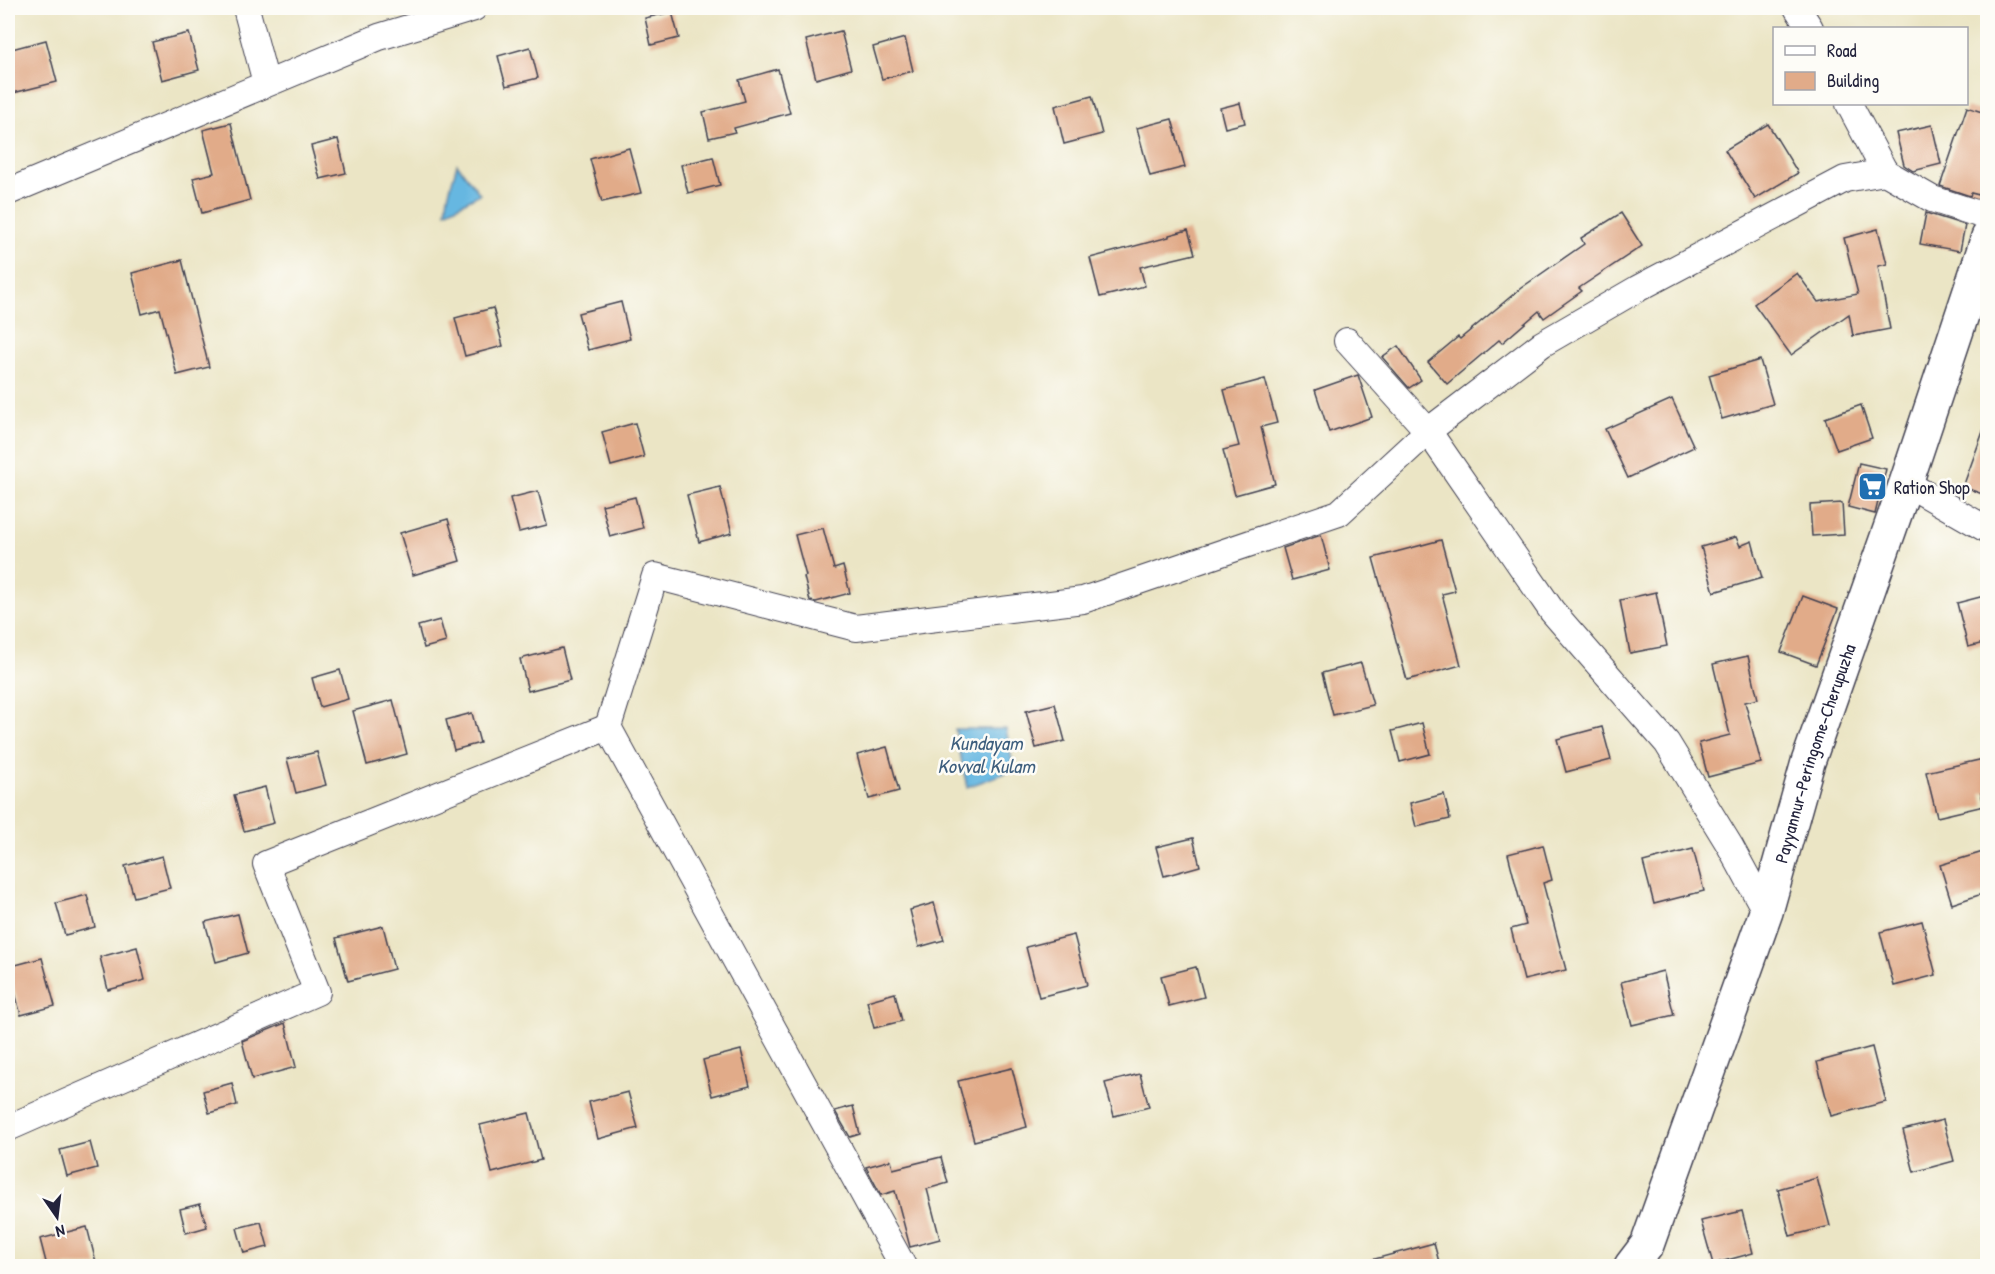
<svg xmlns="http://www.w3.org/2000/svg" width="1995" height="1274" viewBox="0 0 1995 1274" font-family="'Patrick Hand',sans-serif">
<style>
.water{fill:#66b7e1;stroke:#446c8e;stroke-width:1.5}
.building{fill:#e1ab89}
.lines{fill:none;stroke-linecap:round;stroke-linejoin:round}
.street-casing{stroke:#403f50;stroke-width:28}
.secondary-casing{stroke:#403f50;stroke-width:36}
.street{stroke:#fff;stroke-width:26}
.secondary{stroke:#fff;stroke-width:33}
.labels{text-anchor:middle;dominant-baseline:central;stroke-width:5;stroke-linejoin:round;paint-order:stroke}
.poi-label{font-size:18px;fill:#22223b;stroke:#fdfcf7;text-anchor:start}
.street-label{font-size:18px;fill:#22223b;stroke:#fdfcf7}
.water-label{font-size:20px;font-style:italic;fill:#3d5e7d;stroke:#fdfcf7}
</style>
<rect width="100%" height="100%" fill="#fdfcf7"/>
<filter id="ink" filterUnits="userSpaceOnUse"><feTurbulence type="fractalNoise" baseFrequency=".0167" numOctaves="2"/><feDisplacementMap in="SourceGraphic" scale="12" xChannelSelector="R" yChannelSelector="G"/><feConvolveMatrix kernelMatrix="1 2 1 2 8 2 1 2 1" color-interpolation-filters="sRGB"/></filter>
<filter id="wash" filterUnits="userSpaceOnUse"><feTurbulence type="fractalNoise" baseFrequency=".008" numOctaves="4" result="noise"/><feDisplacementMap in="SourceGraphic" scale="24" xChannelSelector="R" yChannelSelector="G"/><feGaussianBlur stdDeviation="1.35" result="paint"/><feColorMatrix in="noise" values="0 0 0 0 0 0 0 0 0 0 0 0 0 0 0 0 0 1.4 0 .05"/><feComposite in="paint" operator="in"/></filter>
<g filter="url(#wash)">
<rect width="100%" height="100%" fill="#ebe5c5"/>
<!-- water -->
<g class="water">
<path d="M457 164 480 194 446 212 448 196Z"/>
<path d="M955 729H1006L1014 770 967 787Z"/>
</g>
<g id="blocks">
<!-- building -->
<g class="building">
<path d="M672 12 679 38 651 45 645 18Z"/>
<path d="M841 31 851 69 816 79 806 40Z"/>
<path d="M189 33 199 70 162 80 152 42Z"/>
<path d="M905 38 913 71 882 79 873 47Z"/>
<path d="M46 40 57 82 13 93 8 71V50Z"/>
<path d="M530 47 538 78 506 86 498 56Z"/>
<path d="M778 69 790 113 734 128 735 132 709 138 703 112 745 101 739 80Z"/>
<path d="M1092 96 1102 134 1064 144 1055 106Z"/>
<path d="M1240 103 1245 123 1225 128 1220 108Z"/>
<path d="M1967 107 1988 114V169L1979 195 1971 193 1970 196 1940 186Z"/>
<path d="M1172 119 1185 167 1150 176 1137 128Z"/>
<path d="M231 123 250 200 202 213 193 178 214 173 203 130Z"/>
<path d="M1768 124 1798 173 1755 199 1725 150Z"/>
<path d="M1932 125 1941 164 1913 171 1904 165 1896 133Z"/>
<path d="M338 139 346 173 320 179 311 146Z"/>
<path d="M629 148 641 193 602 202 590 159Z"/>
<path d="M713 157 720 185 688 193 681 165Z"/>
<path d="M1621 213 1642 246 1579 288 1582 291 1544 318 1539 311 1502 343 1499 340 1447 384 1428 362 1458 337 1460 339 1521 288 1584 244 1581 238Z"/>
<path d="M1926 213 1965 225 1960 251 1920 244Z"/>
<path d="M1878 229 1887 264 1878 266 1890 329 1853 336 1849 314 1791 355 1754 304 1797 273 1818 302 1858 294 1844 238Z"/>
<path d="M1188 230 1195 254 1140 267 1145 286 1100 297 1090 258 1169 237V235Z"/>
<path d="M182 260 209 367 177 375 160 309 142 314 132 273Z"/>
<path d="M621 302 630 339 588 350 578 313Z"/>
<path d="M493 308 503 346 465 356 455 318Z"/>
<path d="M1398 346 1421 380 1409 388 1382 357Z"/>
<path d="M1760 360 1773 404 1722 419 1709 375Z"/>
<path d="M1358 375 1372 417 1329 432 1315 390Z"/>
<path d="M1265 379 1277 423 1261 427 1275 484 1235 495 1223 450 1239 446 1224 390Z"/>
<path d="M1672 399 1694 447 1628 478 1605 429Z"/>
<path d="M1861 405 1872 438 1837 450 1825 418Z"/>
<path d="M635 423 644 457 611 466 602 432Z"/>
<path d="M1985 426 1988 427V496L1963 487Z"/>
<path d="M1859 463 1886 469 1875 514 1848 507Z"/>
<path d="M720 487 732 533 699 542 687 495Z"/>
<path d="M538 491 547 525 519 532 510 498Z"/>
<path d="M635 497 643 528 610 537 602 505Z"/>
<path d="M1842 503 1844 534 1812 536 1810 505Z"/>
<path d="M448 519 460 561 413 575 400 533Z"/>
<path d="M823 528 834 569 843 566 850 593 816 602 810 601 804 577 806 576 795 535Z"/>
<path d="M1321 535 1330 570 1292 580 1283 548Z"/>
<path d="M1736 537 1740 546 1752 541 1762 578 1714 592 1701 547Z"/>
<path d="M1441 540 1455 591 1442 594 1461 665 1407 680 1373 558Z"/>
<path d="M1656 592 1667 646 1630 653 1620 600Z"/>
<path d="M1988 595V642L1968 647 1957 603Z"/>
<path d="M1803 596 1838 609 1816 665 1781 652Z"/>
<path d="M440 620 446 642 424 648 418 626Z"/>
<path d="M562 648 570 680 528 691 520 659Z"/>
<path d="M1748 656 1758 699 1745 702 1761 763 1708 777 1699 743 1730 735 1713 664Z"/>
<path d="M1361 663 1373 705 1333 715 1322 673Z"/>
<path d="M340 670 348 699 320 707 312 678Z"/>
<path d="M393 700 407 754 367 765 353 711Z"/>
<path d="M1055 704 1065 741 1036 748 1026 711Z"/>
<path d="M472 713 480 743 454 750 446 720Z"/>
<path d="M1422 723 1430 754 1400 762 1392 731Z"/>
<path d="M1602 727 1611 760 1566 772 1557 739Z"/>
<path d="M887 747 899 791 869 799 857 755Z"/>
<path d="M317 752 326 785 296 793 287 759Z"/>
<path d="M1988 758V793H1981L1984 806 1937 817 1926 772Z"/>
<path d="M265 787 274 823 244 831 234 795Z"/>
<path d="M1444 794 1450 819 1416 827 1410 803Z"/>
<path d="M1193 838 1200 866 1164 876 1156 847Z"/>
<path d="M1543 845 1552 880 1543 883 1566 970 1524 980 1511 929 1526 925 1508 854Z"/>
<path d="M1693 849 1704 891 1654 904 1643 862Z"/>
<path d="M1983 852 1988 866V892L1952 904 1940 865Z"/>
<path d="M162 856 170 888 134 897 125 866Z"/>
<path d="M87 895 95 927 65 935 56 903Z"/>
<path d="M934 903 944 940 919 947 910 910Z"/>
<path d="M238 914 248 953 216 962 205 922Z"/>
<path d="M1922 921 1936 975 1894 986 1880 932Z"/>
<path d="M383 926 394 969 348 981 336 938Z"/>
<path d="M1074 935 1087 985 1039 997 1026 947Z"/>
<path d="M137 947 145 980 108 990 100 957Z"/>
<path d="M42 958 55 1006 21 1015 8 967Z"/>
<path d="M1196 967 1204 997 1169 1006 1161 976Z"/>
<path d="M1663 971 1674 1015 1632 1025 1621 982Z"/>
<path d="M895 993 902 1021 874 1028 867 1001Z"/>
<path d="M285 1023 296 1067 252 1079 242 1041Z"/>
<path d="M1872 1047 1886 1102 1831 1116 1817 1062Z"/>
<path d="M741 1050 750 1086 712 1096 703 1060Z"/>
<path d="M1012 1068 1027 1127 974 1141 958 1081Z"/>
<path d="M1140 1074 1149 1107 1114 1116 1105 1083Z"/>
<path d="M232 1083 237 1105 209 1113 203 1091Z"/>
<path d="M628 1092 638 1128 598 1139 589 1102Z"/>
<path d="M853 1106 860 1134 850 1137 835 1111Z"/>
<path d="M529 1113 541 1160 492 1173 480 1125Z"/>
<path d="M1943 1120 1954 1161 1914 1172 1903 1130Z"/>
<path d="M90 1142 97 1168 67 1176 60 1150Z"/>
<path d="M941 1157 948 1183 927 1189 940 1239 910 1247 895 1191 881 1195 866 1167 891 1160 893 1169Z"/>
<path d="M1817 1178 1830 1226 1790 1236 1778 1189Z"/>
<path d="M200 1204 207 1227 186 1233 180 1209Z"/>
<path d="M1742 1211 1753 1253 1713 1264 1701 1221Z"/>
<path d="M261 1222 268 1247 244 1253 237 1228Z"/>
<path d="M87 1227 97 1266H47L40 1239Z"/>
<path d="M1434 1243 1440 1266H1372L1371 1260Z"/>
</g>
</g>
</g>
<g filter="url(#ink)">
<use href="#blocks" fill-opacity="0" stroke="#403f50" stroke-width="1.5"/>
<g class="lines">
<defs>
<g id="street">
<path d="M246 8 266 83"/>
<path d="M1797 8 1810 28"/>
<path d="M1849 104 1885 172"/>
<path d="M8 192 379 37 474 8"/>
<path d="M1347 341 1428 431 1552 611 1667 743 1730 846 1766 912"/>
<path d="M1906 483 1988 530"/>
<path d="M8 1128 317 992 266 864 608 727"/>
<path d="M903 1266 608 727 655 576 856 628 1083 600 1339 513 1428 431 1542 344 1637 289 1845 179 1885 172 1932 199 1988 217"/>
</g>
<g id="secondary">
<path id="s1" d="M1631 1266 1647 1245 1766 912 1808 762 1906 483 1988 237"/>
</g>
</defs>
<!-- street casing -->
<use href="#street" class="street-casing"/>
<!-- secondary casing -->
<use href="#secondary" class="secondary-casing"/>
<!-- street -->
<use href="#street" class="street"/>
<!-- secondary -->
<use href="#secondary" class="secondary"/>
</g>
</g>
<!-- icons -->
<defs>
<symbol id="supermarket-square" viewBox="-11 -11 22 22"><rect x="-9" y="-9" width="18" height="18" rx="4" fill="#1f6fb2" stroke="#fdfcf7"/><path d="M-6-5.5h2.5l.6 2H6L4.5 2H-2.5L-4.4-4H-6ZM-1.5 3.2a1.3 1.3 0 1 0 .1 0ZM3 3.2a1.3 1.3 0 1 0 .1 0Z" fill="#fff"/></symbol>
</defs>
<g fill-rule="evenodd">
<use href="#supermarket-square" x="1856" y="470" width="33" height="33"/>
</g>
<g class="labels">
<!-- poi labels -->
<g class="poi-label">
<text x="1894" y="487">Ration Shop</text>
</g>
<!-- street labels -->
<g class="street-label">
<text stroke="none"><textPath href="#s1" startOffset="546">Payyannur-Peringome-Cherupuzha</textPath></text>
</g>
<!-- water labels -->
<g class="water-label">
<text x="986" y="742">Kundayam<tspan x="986" dy="23">Kovval Kulam</tspan></text>
</g>
</g>
<!-- margin -->
<rect width="1995" height="1274" fill="none" stroke="#fdfcf7" stroke-width="30"/>
<!-- legend -->
<rect x="1773" y="27" width="195" height="78" fill="#fdfcf7" stroke="#a5a5ac" stroke-width="1.5"/>
<rect x="1785" y="46" width="30" height="9" fill="#ffffff" stroke="#a5a5ac" stroke-width="1.5"/>
<text x="1827" y="57" font-size="18" fill="#22223b">Road</text>
<rect x="1785" y="72" width="30" height="18" fill="#e1ab89" stroke="#a5a5ac" stroke-width="1.5"/>
<text x="1827" y="87" font-size="18" fill="#22223b">Building</text>
<!-- north arrow -->
<g transform="translate(57 1217) rotate(166)" stroke="#fdfcf7" stroke-width="4.5" paint-order="stroke">
<path d="M0-4.5L10 22L0 15L-10 22Z" fill="#22223b"/>
<text y="-9" font-size="16" font-weight="bold" text-anchor="middle" fill="#22223b">N</text>
</g>
</svg>
